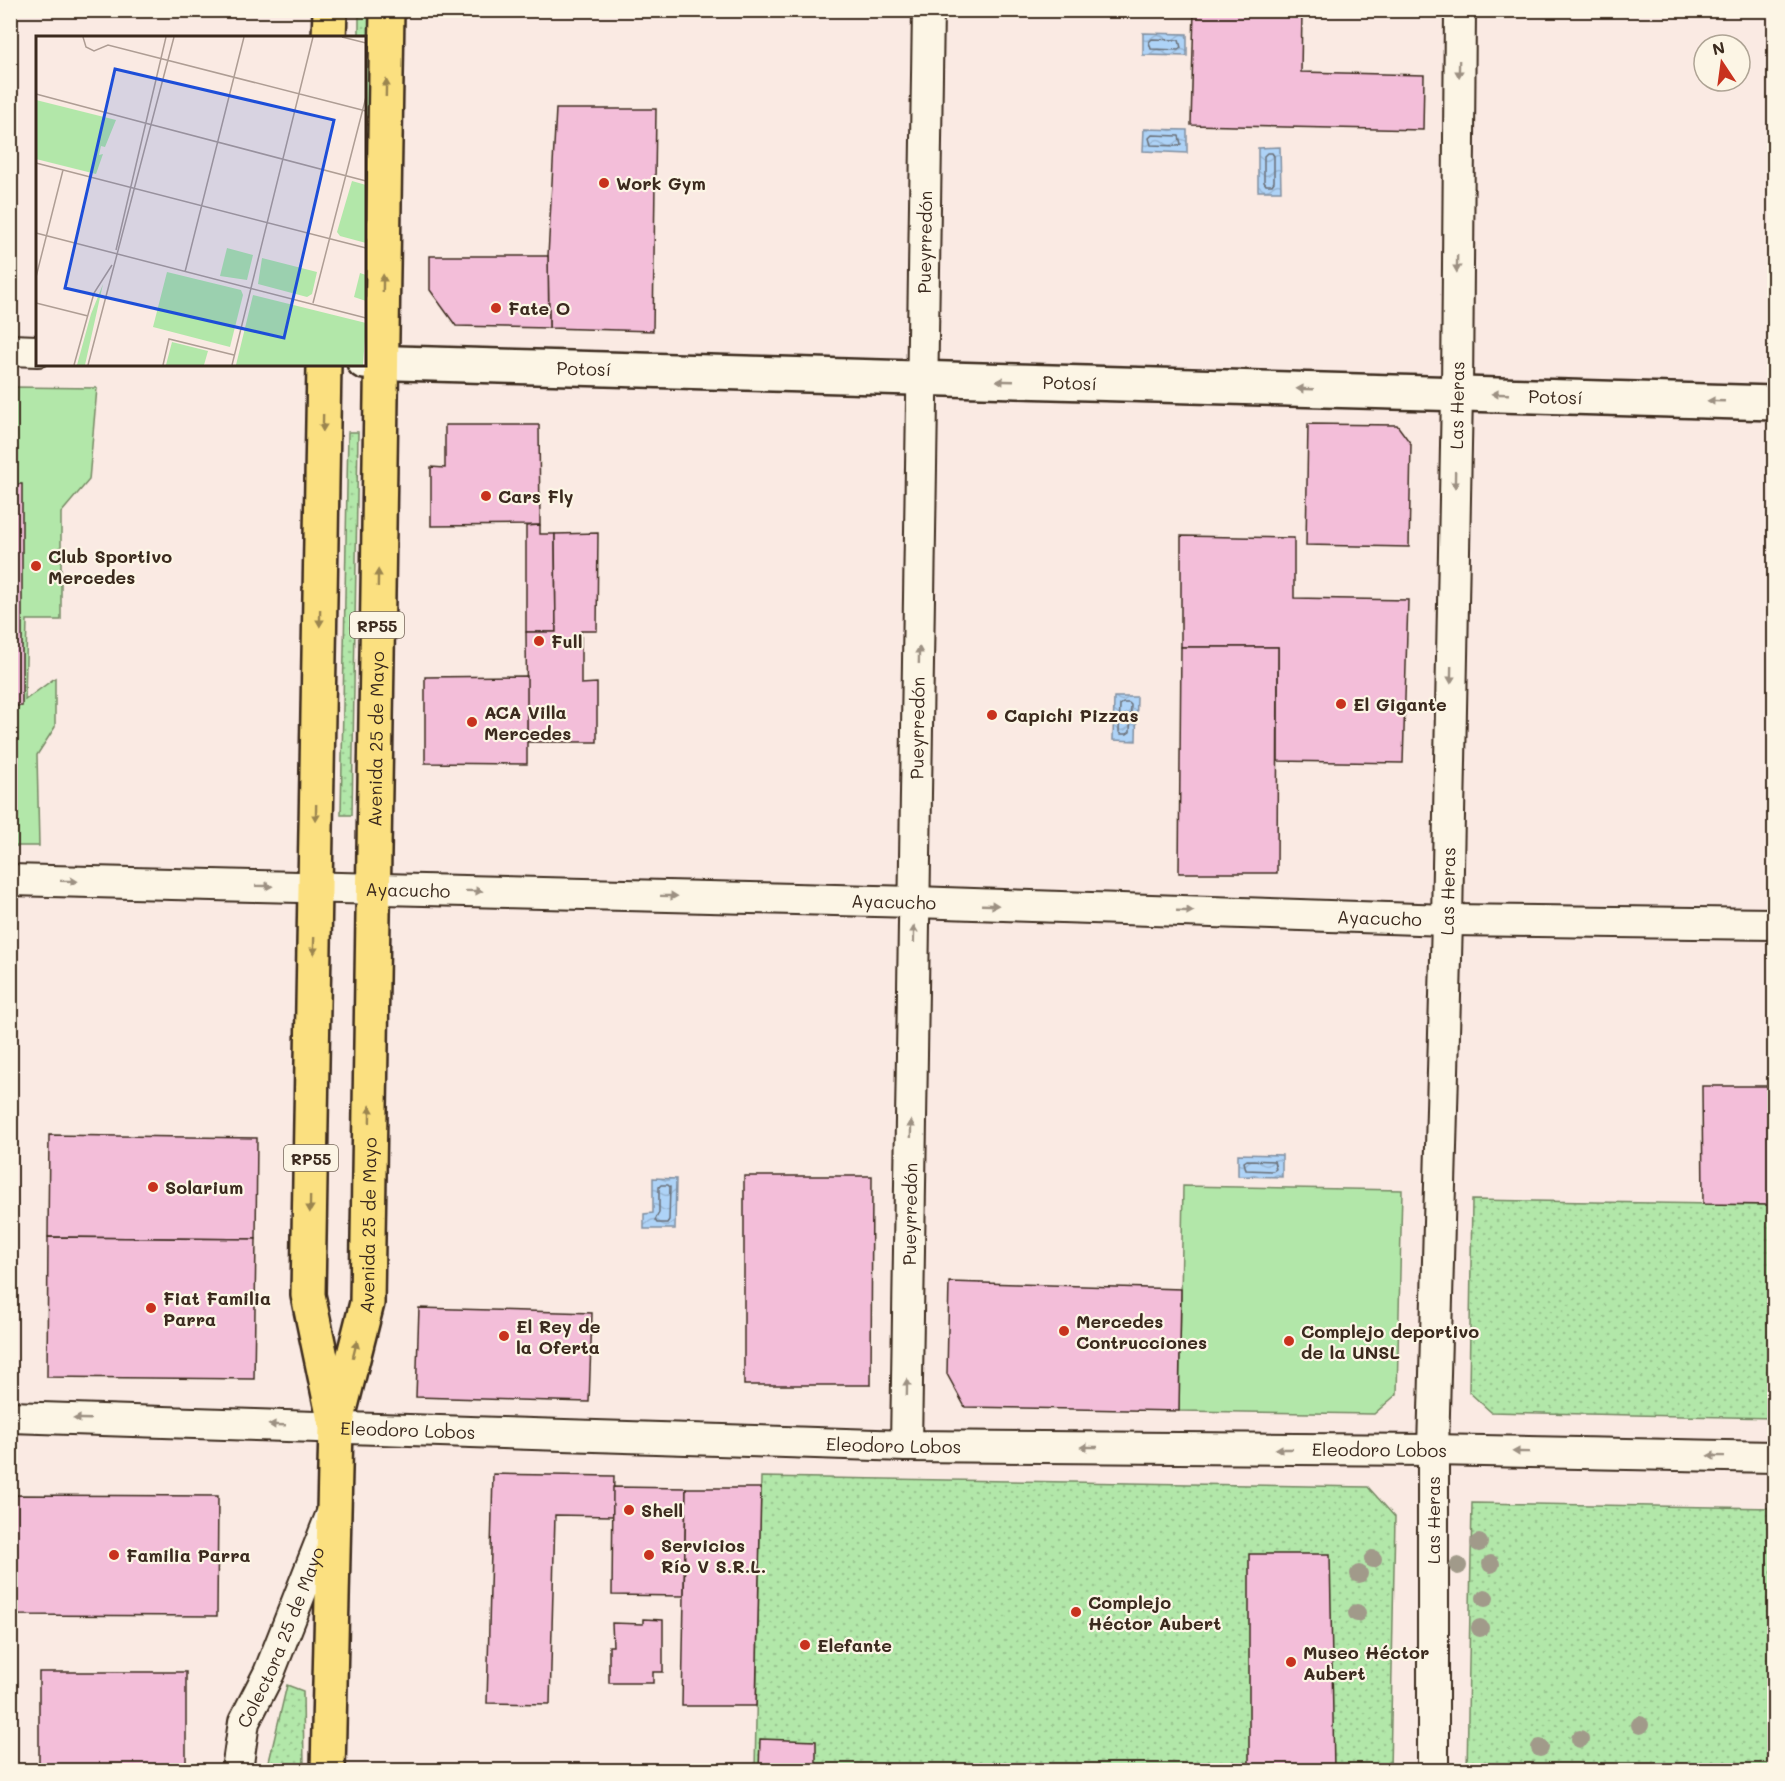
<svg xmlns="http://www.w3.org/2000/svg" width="1785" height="1781" viewBox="0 0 1785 1781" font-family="Mali,sans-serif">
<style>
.green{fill:url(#green-dots);stroke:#768864;stroke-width:1.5}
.pitch{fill:#b2e7a9;stroke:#768864;stroke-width:1.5}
.water{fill:url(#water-waves);stroke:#808fa0;stroke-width:1.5}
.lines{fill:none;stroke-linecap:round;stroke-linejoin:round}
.shore{stroke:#696e75;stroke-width:1.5}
.building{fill:#f3bed9;stroke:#3b2a1e;stroke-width:1.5}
.street-casing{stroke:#3b2a1e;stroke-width:34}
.secondary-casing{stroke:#3b2a1e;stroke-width:38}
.primary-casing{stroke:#3b2a1e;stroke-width:38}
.street{stroke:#fcf5e5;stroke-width:30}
.secondary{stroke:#fcf5e5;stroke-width:33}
.primary{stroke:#fbe080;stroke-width:33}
.tree{fill:#a19a8a}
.oneway{fill:#9c9082}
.oneway2{fill:#9b854f}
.poi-dot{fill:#c8321e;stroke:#fcf5e5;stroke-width:2}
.labels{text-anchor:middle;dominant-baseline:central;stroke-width:4.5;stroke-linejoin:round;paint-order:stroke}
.shield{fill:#fcf5e5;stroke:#75675a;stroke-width:1.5}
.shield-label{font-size:16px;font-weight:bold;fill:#3b2a1e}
.poi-label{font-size:18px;font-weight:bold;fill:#3b2a1e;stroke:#fcf5e5;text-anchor:start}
.street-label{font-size:18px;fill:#3b2a1e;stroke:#fcf5e5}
.inset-road{fill:none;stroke:#ae9d94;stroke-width:1.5}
.view{fill:#1d4ed8;fill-opacity:0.15;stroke:#1d4ed8;stroke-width:3}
.inset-edge{fill:none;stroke:#3b2a1e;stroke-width:3}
</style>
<defs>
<pattern id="green-dots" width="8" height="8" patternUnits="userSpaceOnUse" patternTransform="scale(1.5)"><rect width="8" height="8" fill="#b2e7a9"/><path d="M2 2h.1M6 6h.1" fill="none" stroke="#9ac691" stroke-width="1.8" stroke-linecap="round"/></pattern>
<pattern id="water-waves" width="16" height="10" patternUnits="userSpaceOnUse" patternTransform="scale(1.5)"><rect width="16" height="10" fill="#aed3f7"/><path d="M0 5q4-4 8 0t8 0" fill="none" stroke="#97b5d3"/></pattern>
</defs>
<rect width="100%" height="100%" fill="#faeae3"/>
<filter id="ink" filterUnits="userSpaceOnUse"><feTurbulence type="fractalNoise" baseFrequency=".0167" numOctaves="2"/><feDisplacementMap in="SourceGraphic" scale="12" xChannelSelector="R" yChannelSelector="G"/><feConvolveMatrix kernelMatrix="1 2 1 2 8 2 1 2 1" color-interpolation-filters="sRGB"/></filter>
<g filter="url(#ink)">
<!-- green -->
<g class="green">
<path d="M359 11H370L365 292 364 38 359 37Z"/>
<path d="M348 432H358L352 815H341Z"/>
<path d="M1472 1200 1774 1205V1418L1491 1412 1469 1392Z"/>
<path d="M761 1477 1368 1487 1395 1517 1390 1770H755Z"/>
<path d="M1472 1503 1774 1508V1770H1467Z"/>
<path d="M287 1685 303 1691 304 1770H267Z"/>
</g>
<!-- pitch -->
<g class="pitch">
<path d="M11 387 97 388 89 480 61 513V620H27L25 700 55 678V727L37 755 39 846H11Z"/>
<path d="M1183 1186 1402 1190 1397 1394 1374 1414 1179 1411Z"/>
</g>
<!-- water -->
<g class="water">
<path d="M1143 33 1187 34V56L1143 55Z"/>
<path d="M1144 129 1187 130V153L1143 151Z"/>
<path d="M1280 147 1281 191H1258V148Z"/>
<path d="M1114 697H1137L1136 741 1113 740Z"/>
<path d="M1238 1154 1282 1155V1177L1238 1176Z"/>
<path d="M653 1178 676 1179 675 1229H644V1214L653 1213Z"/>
</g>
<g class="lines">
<!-- shore -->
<g class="shore">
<path d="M1152 39 1179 40 1181 48 1178 50 1151 49 1149 42Z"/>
<path d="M1152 135 1179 136 1181 144 1178 146 1151 145 1149 138Z"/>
<path d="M1267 153H1272L1274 156V182L1272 185H1266L1264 182V156Z"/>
<path d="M1123 703H1129L1131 705 1130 732 1127 734H1121L1119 732 1120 705Z"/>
<path d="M1247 1160 1274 1161 1276 1169 1273 1171 1246 1170 1244 1162Z"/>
<path d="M661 1185H668L670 1187 669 1220 667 1223H657L655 1220 659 1213V1187Z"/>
</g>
</g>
<!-- building -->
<g class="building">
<path d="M1194 10H1302L1301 72 1424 75 1423 130 1191 125Z"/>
<path d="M556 109H656L653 331 549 328 548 256Z"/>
<path d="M430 256H548L549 328 456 326 430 290Z"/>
<path d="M1308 424 1397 425 1411 444 1409 547 1306 545Z"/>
<path d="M445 425H539L540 525 431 526V467L445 468Z"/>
<rect x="10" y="484" width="12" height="222"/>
<path d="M540 525V534H555L556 632H526V526Z"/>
<path d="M598 533 597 631H581V684L597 683V742H527L526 632H556L555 534Z"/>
<path d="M1181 536 1294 538V598L1408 600 1403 763 1278 761V647H1181Z"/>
<path d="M1181 647H1278L1277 873H1179Z"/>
<path d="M527 676V764L425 763V677Z"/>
<path d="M1702 1086H1774V1205L1703 1204Z"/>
<path d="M49 1135 257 1138 256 1239 48 1237Z"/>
<path d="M744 1176H872L871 1385H744Z"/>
<path d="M48 1237 256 1239 254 1379 47 1377Z"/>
<path d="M949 1282 1181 1289 1179 1411 965 1407 947 1374Z"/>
<path d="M419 1308 592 1313 589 1402 416 1397Z"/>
<path d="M493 1474 614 1476 613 1516 555 1515 550 1704 487 1703Z"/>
<path d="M613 1487 686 1488 684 1596 612 1595Z"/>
<path d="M686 1488H761L756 1706H682Z"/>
<path d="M10 1495 218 1496 217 1616 10 1615Z"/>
<rect x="1772" y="1546" width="2" height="64"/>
<path d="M1249 1554H1330L1334 1770H1249Z"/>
<path d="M643 1619 663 1620V1672H653V1683H609V1646H613L612 1623 643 1624Z"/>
<rect x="39" y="1672" width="147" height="98"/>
<path d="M760 1739 816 1741V1770H759Z"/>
</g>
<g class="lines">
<defs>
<g id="street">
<path d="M10 350 38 351"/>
<path id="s1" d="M10 880 915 902 1447 920 1774 924"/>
<path id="s2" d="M10 1417 906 1446 1433 1450 1774 1457"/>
<path id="s3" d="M906 1446 928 10"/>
<path id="s4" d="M237 1770 244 1722 269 1673 332 1513"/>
<path id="s5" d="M1433 1770V1450L1447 920 1457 393 1460 10"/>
</g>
<g id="secondary">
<path id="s6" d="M364 362 1774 403"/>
</g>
<g id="primary">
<path d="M329 38 330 10"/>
<path d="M324 364 308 1295 334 1419"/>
<path id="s7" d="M328 1770 336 1426 367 1303 387 10"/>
</g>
</defs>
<!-- street casing -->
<use href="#street" class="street-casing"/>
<!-- secondary casing -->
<use href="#secondary" class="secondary-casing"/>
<!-- primary casing -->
<use href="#primary" class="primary-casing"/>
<!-- street -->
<use href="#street" class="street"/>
<!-- secondary -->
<use href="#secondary" class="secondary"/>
<!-- primary -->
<use href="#primary" class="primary"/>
</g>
<!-- trees -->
<g class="tree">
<circle cx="1479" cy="1543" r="9"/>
<circle cx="1373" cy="1559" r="9"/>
<circle cx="1491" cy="1564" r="9"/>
<circle cx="1458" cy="1566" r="9"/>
<circle cx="1359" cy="1574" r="9"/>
<circle cx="1485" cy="1598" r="9"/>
<circle cx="1357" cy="1613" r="9"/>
<circle cx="1480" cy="1628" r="9"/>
<circle cx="1640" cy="1725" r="9"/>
<circle cx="1580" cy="1739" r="9"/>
<circle cx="1540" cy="1748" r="9"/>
</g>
<!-- one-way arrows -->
<defs><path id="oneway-solid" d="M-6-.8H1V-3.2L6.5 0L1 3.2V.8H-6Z" transform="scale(1.5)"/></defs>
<g class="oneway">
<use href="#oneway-solid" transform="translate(1459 69) rotate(91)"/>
<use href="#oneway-solid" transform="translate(1457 264) rotate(91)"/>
<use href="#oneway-solid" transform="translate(1005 381) rotate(-178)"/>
<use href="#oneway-solid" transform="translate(1305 389) rotate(-178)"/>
<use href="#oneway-solid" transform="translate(1500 394) rotate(-178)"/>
<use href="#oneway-solid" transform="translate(1716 401) rotate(-178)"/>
<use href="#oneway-solid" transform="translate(1455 480) rotate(91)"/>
<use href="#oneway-solid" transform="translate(919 655) rotate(-89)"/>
<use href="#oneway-solid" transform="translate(1451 675) rotate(91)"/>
<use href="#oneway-solid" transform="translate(69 881) rotate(1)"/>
<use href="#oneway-solid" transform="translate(264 886) rotate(1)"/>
<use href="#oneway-solid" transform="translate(474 891) rotate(1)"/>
<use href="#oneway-solid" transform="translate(669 896) rotate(1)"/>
<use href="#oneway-solid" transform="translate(990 905) rotate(2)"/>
<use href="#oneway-solid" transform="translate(1185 911) rotate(2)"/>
<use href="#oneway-solid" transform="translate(914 934) rotate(-89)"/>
<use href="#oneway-solid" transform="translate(911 1129) rotate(-89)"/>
<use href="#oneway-solid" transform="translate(907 1387) rotate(-89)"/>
<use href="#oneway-solid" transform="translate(82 1419) rotate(-178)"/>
<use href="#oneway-solid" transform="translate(277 1425) rotate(-178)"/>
<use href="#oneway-solid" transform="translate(1089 1447) rotate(-180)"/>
<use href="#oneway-solid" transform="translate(1284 1449) rotate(-180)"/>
<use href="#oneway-solid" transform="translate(1521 1452) rotate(-179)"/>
<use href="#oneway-solid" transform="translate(1716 1456) rotate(-179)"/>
</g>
<g class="oneway2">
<use href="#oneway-solid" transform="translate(386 88) rotate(-89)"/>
<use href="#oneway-solid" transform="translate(383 283) rotate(-89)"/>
<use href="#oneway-solid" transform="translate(323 423) rotate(91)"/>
<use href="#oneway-solid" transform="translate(378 578) rotate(-89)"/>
<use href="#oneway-solid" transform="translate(320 618) rotate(91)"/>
<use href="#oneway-solid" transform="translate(316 813) rotate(91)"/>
<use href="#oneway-solid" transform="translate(314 946) rotate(91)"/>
<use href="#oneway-solid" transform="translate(370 1114) rotate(-89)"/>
<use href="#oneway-solid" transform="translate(310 1204) rotate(91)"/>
<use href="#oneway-solid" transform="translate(355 1349) rotate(-76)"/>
</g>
</g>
<!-- markers -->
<g class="poi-dot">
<circle cx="604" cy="183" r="6"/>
<circle cx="496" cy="308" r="6"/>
<circle cx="486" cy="496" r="6"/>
<circle cx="36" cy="566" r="6"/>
<circle cx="539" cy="641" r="6"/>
<circle cx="1341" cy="704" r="6"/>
<circle cx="992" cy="715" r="6"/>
<circle cx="472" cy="722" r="6"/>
<circle cx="153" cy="1187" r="6"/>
<circle cx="151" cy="1308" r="6"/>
<circle cx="1064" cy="1331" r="6"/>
<circle cx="504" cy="1336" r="6"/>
<circle cx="1289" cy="1341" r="6"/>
<circle cx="629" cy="1510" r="6"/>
<circle cx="114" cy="1555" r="6"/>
<circle cx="649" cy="1555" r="6"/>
<circle cx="1076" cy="1612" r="6"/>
<circle cx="805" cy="1645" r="6"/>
<circle cx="1291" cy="1662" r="6"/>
</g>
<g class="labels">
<!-- shield labels -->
<g class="shield">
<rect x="350" y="612" width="54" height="26" rx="4.5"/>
<rect x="284" y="1145" width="54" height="26" rx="4.5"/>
</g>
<g class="shield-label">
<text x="377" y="625">RP55</text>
<text x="311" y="1158">RP55</text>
</g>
<!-- poi labels -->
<g class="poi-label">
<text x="616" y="183">Work Gym</text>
<text x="508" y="308">Fate O</text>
<text x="498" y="496">Cars Fly</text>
<text x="48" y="556">Club Sportivo<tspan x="48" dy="21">Mercedes</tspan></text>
<text x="551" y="641">Full</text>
<text x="1353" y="704">El Gigante</text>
<text x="484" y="712">ACA Villa<tspan x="484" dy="21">Mercedes</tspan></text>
<text x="1004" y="715">Capichi Pizzas</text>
<text x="165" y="1187">Solarium</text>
<text x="163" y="1298">Fiat Familia<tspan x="163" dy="21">Parra</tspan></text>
<text x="1076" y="1321">Mercedes<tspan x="1076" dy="21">Contrucciones</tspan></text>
<text x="516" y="1326">El Rey de<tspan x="516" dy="21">la Oferta</tspan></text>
<text x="1301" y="1331">Complejo deportivo<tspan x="1301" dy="21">de la UNSL</tspan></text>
<text x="641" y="1510">Shell</text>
<text x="661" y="1545">Servicios<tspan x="661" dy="21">Río V S.R.L.</tspan></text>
<text x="126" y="1555">Familia Parra</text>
<text x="1088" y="1602">Complejo<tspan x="1088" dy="21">Héctor Aubert</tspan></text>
<text x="817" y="1645">Elefante</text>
<text x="1303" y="1652">Museo Héctor<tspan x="1303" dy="21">Aubert</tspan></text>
</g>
<!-- street labels -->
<g class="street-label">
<text stroke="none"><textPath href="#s3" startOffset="1204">Pueyrredón</textPath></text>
<text stroke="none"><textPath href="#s6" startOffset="220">Potosí</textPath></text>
<text stroke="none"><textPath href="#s6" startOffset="706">Potosí</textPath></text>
<text stroke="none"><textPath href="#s6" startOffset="1192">Potosí</textPath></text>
<text stroke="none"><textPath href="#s5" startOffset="1365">Las Heras</textPath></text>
<text stroke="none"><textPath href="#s3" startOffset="718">Pueyrredón</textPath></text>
<text stroke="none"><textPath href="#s7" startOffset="1035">Avenida 25 de Mayo</textPath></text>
<text stroke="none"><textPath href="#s1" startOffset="398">Ayacucho</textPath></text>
<text stroke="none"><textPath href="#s5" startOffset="879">Las Heras</textPath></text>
<text stroke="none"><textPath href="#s1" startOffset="884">Ayacucho</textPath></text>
<text stroke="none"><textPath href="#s1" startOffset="1370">Ayacucho</textPath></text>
<text stroke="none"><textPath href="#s3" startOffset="232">Pueyrredón</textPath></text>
<text stroke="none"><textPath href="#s7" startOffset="549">Avenida 25 de Mayo</textPath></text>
<text stroke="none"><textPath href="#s2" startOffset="398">Eleodoro Lobos</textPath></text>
<text stroke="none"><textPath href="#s2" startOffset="884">Eleodoro Lobos</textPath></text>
<text stroke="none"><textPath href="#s2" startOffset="1370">Eleodoro Lobos</textPath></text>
<text transform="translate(1433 1520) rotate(-90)">Las Heras</text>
<text stroke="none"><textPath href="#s4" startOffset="141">Colectora 25 de Mayo</textPath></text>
</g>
</g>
<!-- overview -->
<g transform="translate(36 36)">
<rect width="330" height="330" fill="#faeae3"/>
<path d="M316 145 330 149V207L304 200 301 196ZM226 222 281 236 276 258 271 261 222 248ZM131 236 205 254 207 259 194 311 117 291ZM324 237 330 239V265L318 261ZM67 248 49 329H41L55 278ZM217 259 330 287 327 329H200ZM136 306 172 315 168 329H130Z" fill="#b2e7a9"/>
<path d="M0 64 80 84 69 111 65 110 63 119 67 118 60 138 0 123ZM191 212 217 219 211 244 184 240Z" fill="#b2e7a9"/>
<path class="inset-road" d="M47 1 50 11 58 15 72 9 330 75M306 1 330 7M0 58 109 87M109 87 330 145M0 127 330 212M0 197 330 282M80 214 130 1M149 236 208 1M0 241 27 134M0 267 52 280M277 267 330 61M38 329 58 257 76 229M52 329 138 1M127 329 133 303 198 319M196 329 277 1"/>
<path class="view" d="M79 33 298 84 248 302 29 252Z"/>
<rect width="330" height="330" class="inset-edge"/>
</g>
<!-- margin -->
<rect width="1785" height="1781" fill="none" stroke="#fcf5e5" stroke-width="36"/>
<rect x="18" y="18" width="1749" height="1745" fill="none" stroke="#3b2a1e" stroke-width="2" filter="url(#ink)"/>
<!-- north arrow -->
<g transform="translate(1722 63) rotate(347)"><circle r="28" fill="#fcf5e5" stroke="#afa495" stroke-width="1.5"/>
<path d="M0-4.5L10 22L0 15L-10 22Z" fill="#c8321e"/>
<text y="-9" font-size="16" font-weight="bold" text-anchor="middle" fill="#3b2a1e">N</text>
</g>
</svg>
